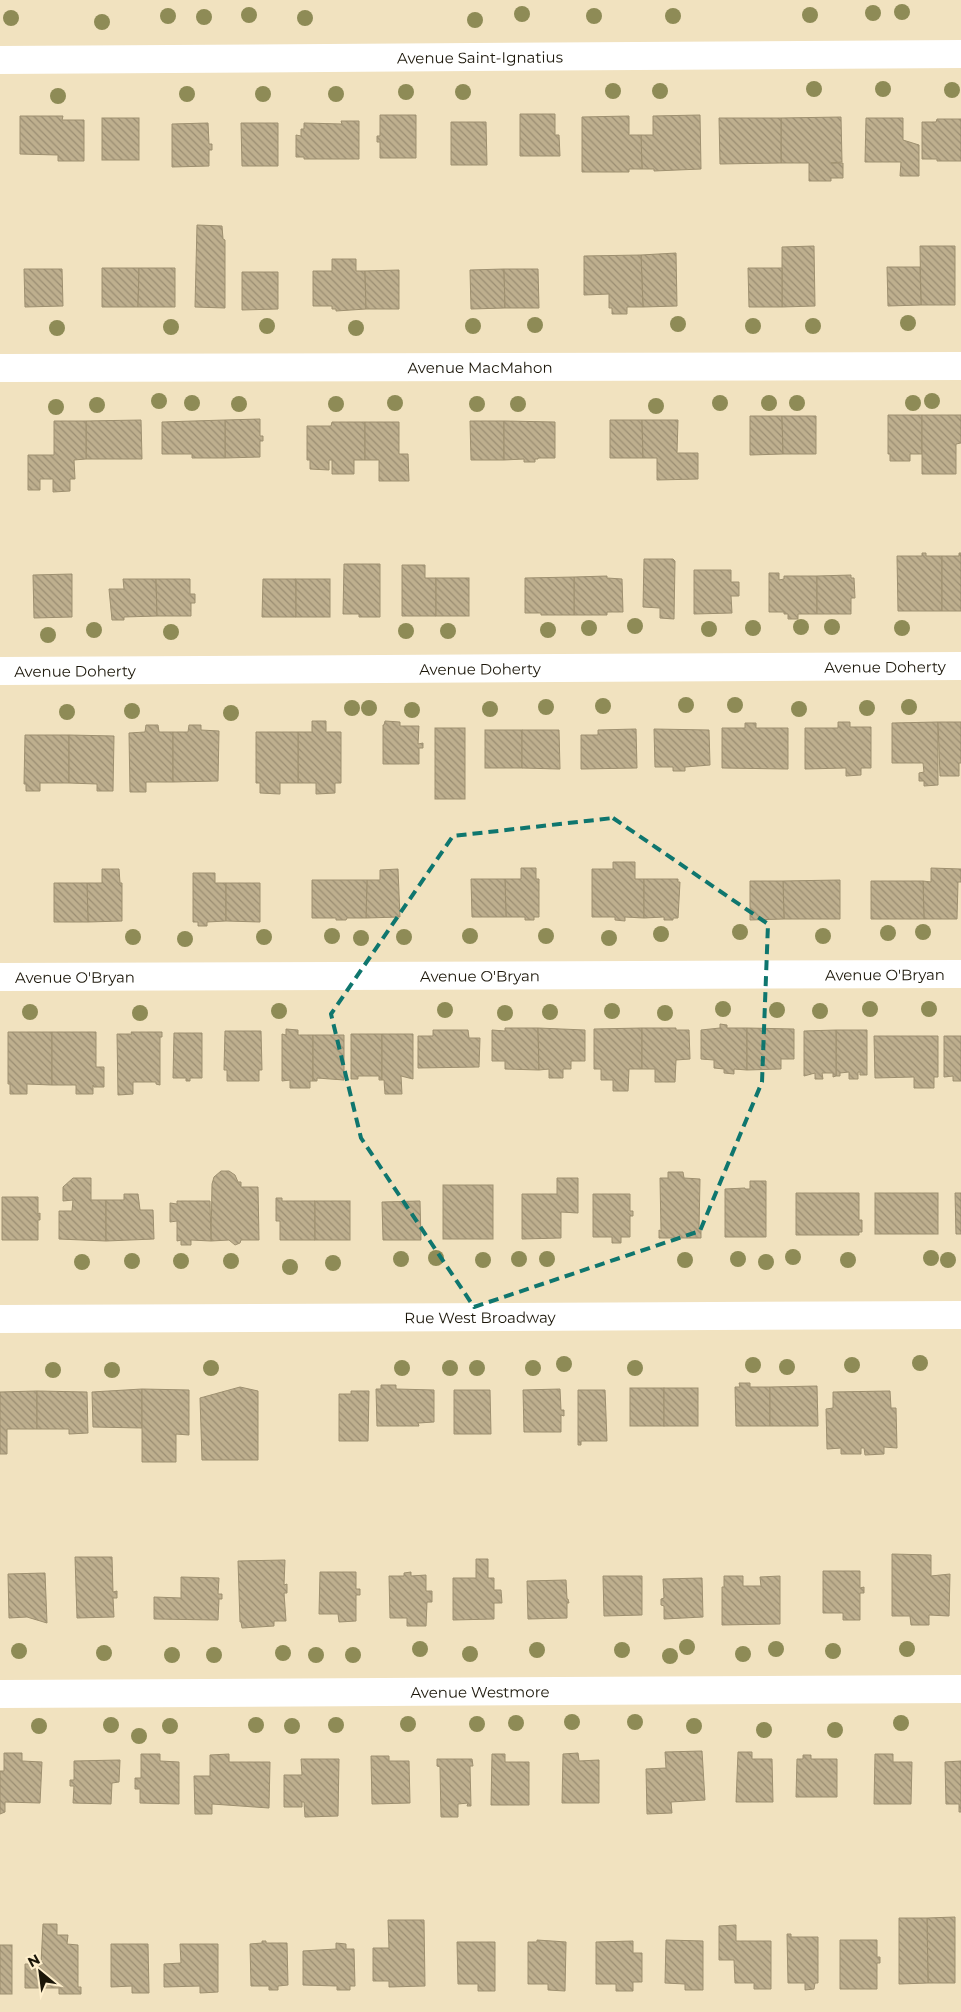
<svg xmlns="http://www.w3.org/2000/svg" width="961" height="2012" viewBox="0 0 961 2012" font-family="Montserrat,sans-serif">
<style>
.building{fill:url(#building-back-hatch);stroke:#9e9070}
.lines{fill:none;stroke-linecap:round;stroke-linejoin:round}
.minor{stroke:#fff;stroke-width:28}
.tree{fill:#8e8b56}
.marked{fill:none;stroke:#0f766e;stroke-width:4;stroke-dasharray:10 6;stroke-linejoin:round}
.labels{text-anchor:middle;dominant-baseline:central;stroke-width:4.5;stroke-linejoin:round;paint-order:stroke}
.street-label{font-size:15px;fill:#1b1609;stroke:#feefcc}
</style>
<defs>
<pattern id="building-back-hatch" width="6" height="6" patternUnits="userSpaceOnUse" patternTransform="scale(1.25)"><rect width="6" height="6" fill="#beaf8e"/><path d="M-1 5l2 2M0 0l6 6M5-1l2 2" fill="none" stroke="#9a8d72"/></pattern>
</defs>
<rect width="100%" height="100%" fill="#f1e2bf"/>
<!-- building -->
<g class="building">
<path d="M520 114H555V135H559L560 156H520Z"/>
<path d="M380 115H416V158H380V142H377V136H380Z"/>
<path d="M700 115 701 169 654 171V169H642L641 135H653V116Z"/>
<path d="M20 116H63L62 120H84V161H58V155L20 154Z"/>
<path d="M629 116V135H641L642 169H629V172H582V117Z"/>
<path d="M841 117 842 162 831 163H843V178H831V181H809V163H781V118Z"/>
<rect x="102" y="118" width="37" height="42"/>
<path d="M719 118H781V163L720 164Z"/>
<path d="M866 118H903V140L919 145V176H900L901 162H865Z"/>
<path d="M937 119H961V161H937V159H922V122H936Z"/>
<path d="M341 121H359V159H304V157H296V135L301 136V129H304V123L342 124Z"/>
<path d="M451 122H486L487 165H451Z"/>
<path d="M208 123 209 144H212V150H209V166L172 167V124Z"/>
<path d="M241 123H278V166H242Z"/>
<path d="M197 225 222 226 223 239 225 240V308L195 307Z"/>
<path d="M814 246 815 306 782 307V247Z"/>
<path d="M920 246H955V305H921Z"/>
<path d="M676 253 677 306 643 307 641 255Z"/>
<path d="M641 255 643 307H627V314H612V308H609V294L584 295V256Z"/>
<path d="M332 259H356V271H365L366 309 336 311V309H332V306H313V271H332Z"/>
<path d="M887 267H920L921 305 888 306Z"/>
<path d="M102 268H139L138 307H102Z"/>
<path d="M139 268H175V307H138Z"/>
<path d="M748 268H782V307H749Z"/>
<path d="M24 269H62L63 306 25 307Z"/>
<path d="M504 269 505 308 471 309 470 270Z"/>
<path d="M504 269H538L539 308H505Z"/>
<path d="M399 270V309H366L365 271Z"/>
<path d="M242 272H278V309L242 310Z"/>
<path d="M888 415H922V454H910V461H890V454H888Z"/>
<path d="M922 415H961V443L956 444V474H922Z"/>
<path d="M750 416H782L783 454 750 455Z"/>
<path d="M782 416H816V454H783Z"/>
<path d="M260 419V436H263V441H260V457L225 458V420Z"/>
<path d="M141 420 142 459H86V421Z"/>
<path d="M225 420V458H192V454H162V422Z"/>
<path d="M610 420H642L643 458H610Z"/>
<path d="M642 420H678L677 453H698V479L657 480V458H643Z"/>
<path d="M54 421H86V459L74 460 75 479H70V491L53 492V479H40V490H28V455H54Z"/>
<path d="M470 421H504V460H471Z"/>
<path d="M504 421 555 422V458H538V459H535V462H524V459L504 460Z"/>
<path d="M332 422H365V460H354V474H332V460H329V470L310 469V460H307V426H331Z"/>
<path d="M365 422H399V454H408L409 481H379V460H365Z"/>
<path d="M922 553H926V556H942V611H898L897 556H922Z"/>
<path d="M959 553H961V611H942V556H959Z"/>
<path d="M644 559H673L675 561 674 619 660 618V608L643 607Z"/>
<path d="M344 564H380V617H359V614H343Z"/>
<path d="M402 565H425V578H436V616H402Z"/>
<path d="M694 570H731V582H739V596H731L732 613 694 614Z"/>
<path d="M769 573H779V580L784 579V576H817V614H798V619H788V614H784V612H769Z"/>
<path d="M72 574V617L34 618 33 575Z"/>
<path d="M851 575V578H854L855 598H851V614H817V576Z"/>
<path d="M607 576V578L622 579 623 612H607V615H574V577Z"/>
<path d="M574 577V615H541V613H525V578Z"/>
<rect x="436" y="578" width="33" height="38"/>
<path d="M123 579H156L157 616 124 617V620H112L109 589H124Z"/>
<path d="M156 579H190V594H195V603H191V616H157Z"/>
<path d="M263 579H296V617H262Z"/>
<rect x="296" y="579" width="34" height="38"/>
<path d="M312 721H326V732H341V783H335V793L316 794V783H298V732H312Z"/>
<path d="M385 721 400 722V726H419L418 744 423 743V748H419V764H383V725H384Z"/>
<path d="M838 722H850V727H871V768H861V775L846 776V768L805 769V728H838Z"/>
<path d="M938 722V785L924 786V781H919V773L924 772 923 763H892V723Z"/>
<path d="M938 722H961V763H959V776H940Z"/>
<path d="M745 723H756V728H788V769L722 768V728H745Z"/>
<path d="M146 725H158L159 732H173V782H146V792H130L129 733 145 732Z"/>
<path d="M189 725H201V730L219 731 218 781 173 782V732H188Z"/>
<rect x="435" y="728" width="30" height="71"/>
<path d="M636 729 637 768 581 769V735H598V730Z"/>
<path d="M654 729 709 730 710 765 685 767V771H673V767H655Z"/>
<rect x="485" y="730" width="37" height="38"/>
<path d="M522 730H559L560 769 522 768Z"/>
<path d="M256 732H298V783H280V794L260 793V783H256Z"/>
<path d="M25 735H69V783H40V791H26V784H24Z"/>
<path d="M69 735 114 736 113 791H97V784L69 783Z"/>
<path d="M613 862H635V879H644V918L625 917V921L615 920V917H592V869H613Z"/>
<path d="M521 868H536V879H539V917H534V920H525V917H506L505 879H521Z"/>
<path d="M931 868 961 869V882H958L957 919H924L923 881 931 882Z"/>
<path d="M102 869H119L120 883H122V921L88 922 87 883H102Z"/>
<path d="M398 869 400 917 366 918 367 880H380V870Z"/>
<path d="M193 873H215V883H226V921L207 922V926H198V922H193Z"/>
<path d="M471 879H505L506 917H472Z"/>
<path d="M644 879H678V882H680L678 918H673V920H664V917L644 918Z"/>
<path d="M312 880H367L366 918H347L346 920H336V918H312Z"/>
<path d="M840 880V919H784L783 881Z"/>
<path d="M750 881H783L784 919 750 920Z"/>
<path d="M871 881H923L924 919H871Z"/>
<path d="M54 883H87L88 922H54Z"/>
<path d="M226 883H260V922L226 921Z"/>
<path d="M720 1024 727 1025V1028H747V1070L734 1069V1074L724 1073V1069L714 1068V1060L701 1059V1030L720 1028Z"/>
<path d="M505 1028H538L539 1070 505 1069V1061H492V1030L505 1031Z"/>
<path d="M538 1028 585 1030V1061H571V1069H563V1078H549V1069L539 1070Z"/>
<path d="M642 1028V1069H629L628 1091H613V1080H601V1069H594V1029Z"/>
<path d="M642 1028H676V1030H689L690 1059 676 1060 675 1082H655V1069H642Z"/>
<path d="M747 1028 794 1029V1059H781V1069L747 1070Z"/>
<path d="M286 1029 298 1030V1035H313V1081H310V1088H290V1080L282 1081V1034L286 1035Z"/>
<path d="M433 1030H468L469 1038H480L479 1067 418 1068V1036H433Z"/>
<path d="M836 1030H867V1075H860V1072H858V1079H849V1072L840 1073V1076H836Z"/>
<path d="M836 1030V1076L833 1077V1073H822L823 1079H815V1073L804 1076V1031Z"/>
<path d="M225 1031H261L262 1070H259V1081H227V1070H224Z"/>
<path d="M8 1032H52V1085L27 1084V1094H10V1084H8Z"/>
<path d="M52 1032H96V1067H104V1087H94L93 1085V1094H76V1085H52Z"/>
<path d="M131 1032H162V1037H160V1085L156 1084V1082H133V1094L118 1095 117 1034H132Z"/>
<path d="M174 1033H202V1078H190V1081H186V1078H173Z"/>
<path d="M351 1034H382V1080H379V1076H358V1079H351Z"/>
<path d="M382 1034H413V1079L401 1076 402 1094H385L384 1080H382Z"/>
<path d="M313 1035H344V1080L317 1078V1081H313Z"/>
<path d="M874 1036H938V1077H934V1088H914V1077L875 1078Z"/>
<path d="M944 1036H961V1081H953V1076L944 1077Z"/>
<path d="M221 1171H229L235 1175 238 1182H241V1187H258L259 1240H241L240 1243 235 1245 229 1240 211 1241 212 1184 214 1177Z"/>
<path d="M668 1172H683L684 1178 700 1179 699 1229 701 1228V1238H659V1230L661 1231 660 1178H668Z"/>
<path d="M73 1178H91V1200H106V1241L59 1239V1211H72L73 1200 63 1201V1187Z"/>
<path d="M557 1178H578V1213L561 1212V1238L522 1239V1194H557Z"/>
<path d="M750 1181H766V1237H725V1189L745 1188V1189H750Z"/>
<rect x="443" y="1185" width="50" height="54"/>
<path d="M796 1193H859V1220H862V1232H859V1235H796Z"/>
<rect x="875" y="1193" width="63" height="41"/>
<path d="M955 1193H961V1234H956Z"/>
<path d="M124 1194H138L140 1210H153L154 1239 106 1241V1200H124Z"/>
<path d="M593 1194H630V1211H633V1216H630V1237H621V1243H612V1237H593Z"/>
<path d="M2 1197H38V1214L40 1213V1220H38V1240H2Z"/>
<path d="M276 1198H282V1201H315V1240H280V1221H276Z"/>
<path d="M177 1201H210L211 1241 191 1240V1245H181V1240L177 1241V1221L170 1222V1203L177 1204Z"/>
<rect x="315" y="1201" width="35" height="39"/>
<path d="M420 1201 421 1240H383L382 1202Z"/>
<path d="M739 1383H750V1387H770V1426H736L735 1387H740Z"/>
<path d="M381 1385H396V1389L434 1390V1422L418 1423 419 1426H377L376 1389H381Z"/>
<path d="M817 1386 818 1426H770V1387Z"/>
<path d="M240 1387 258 1391V1460H202L200 1398Z"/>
<rect x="630" y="1388" width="34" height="38"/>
<rect x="664" y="1388" width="34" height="38"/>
<path d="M142 1389V1428L93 1427 92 1392Z"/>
<path d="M142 1389 189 1390V1435L176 1434V1462H142Z"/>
<path d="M560 1389 561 1410H564V1416L561 1415V1432H524L523 1390Z"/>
<path d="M454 1390H490L491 1434H454Z"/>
<path d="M578 1390H605L607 1441H581V1445H578Z"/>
<path d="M37 1391V1429H7V1454H0V1392Z"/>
<path d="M37 1391 87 1392 88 1433 69 1434V1429H37Z"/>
<path d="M351 1391H369L368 1441H339V1394H351Z"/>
<path d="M890 1391 891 1408H896L897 1448 884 1447V1454L865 1455 864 1448H861V1454H841V1448L827 1449 826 1409 833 1408V1392Z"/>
<path d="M892 1554 931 1555V1576L950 1574 949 1616 929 1615V1625H911L910 1616H892Z"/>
<path d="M75 1557H112L113 1592 117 1591V1598H113L114 1617 77 1618Z"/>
<path d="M476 1559H488V1578H494V1590H501L502 1603H494V1619L453 1620V1578H476Z"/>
<path d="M285 1560 284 1585 287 1584V1593H284L286 1621H274V1626L242 1628 241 1622H240L238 1561Z"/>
<path d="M823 1571H860V1588L864 1587V1593H860V1620H843V1613H823Z"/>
<path d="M320 1572H356V1589H360V1595H356V1621L339 1622 338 1614H319Z"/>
<path d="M411 1572V1576L426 1575V1591H432V1602H427L426 1626H407V1618H390L389 1576H404V1573Z"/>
<path d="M45 1573 47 1623 27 1617 9 1618 8 1574Z"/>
<path d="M603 1576H642V1615L604 1616Z"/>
<path d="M724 1576H743V1586H761L760 1577 780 1576V1624L722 1625V1587H724Z"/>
<path d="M181 1577 219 1578 218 1594H222V1599H219L218 1620 154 1619V1597L181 1598Z"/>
<path d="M702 1578 703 1617 664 1619V1606L661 1605V1599L664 1598 663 1579Z"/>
<path d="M566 1580 567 1599H568L569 1603H567V1618L528 1619 527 1581Z"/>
<path d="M702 1751 705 1800 671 1802 672 1813 647 1814 646 1769 666 1768 665 1752Z"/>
<path d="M738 1752H752V1759H772L773 1802H736Z"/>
<path d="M4 1753H22V1761L42 1762 40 1803 5 1802V1812L0 1814V1771H4Z"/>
<path d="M578 1753 579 1761 599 1760V1803H562L563 1754Z"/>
<path d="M141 1754H160V1761L179 1762V1804L140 1803V1789H135V1778H141Z"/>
<path d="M229 1754V1762H270L269 1808 212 1804V1814H195L194 1776H210V1755Z"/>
<path d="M492 1754H505V1762H529V1805H491Z"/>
<path d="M875 1754H893V1762H912L911 1804H874Z"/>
<path d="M803 1755H811V1759H837V1797H796L797 1759H803Z"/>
<path d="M371 1756H389V1761H409L410 1803 372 1804Z"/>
<path d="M301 1759H339L338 1816 305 1817 304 1802H302V1807H284V1775H302Z"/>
<path d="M437 1759H472L473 1766H470L471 1806H467L468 1803 458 1804V1817H441L440 1767 437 1766Z"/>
<path d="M120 1760 119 1782 112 1783 111 1804 73 1803 74 1786H70V1780H74V1761Z"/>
<path d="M961 1761V1812H959V1804H946L945 1762Z"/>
<path d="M955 1917V1983H928L927 1918Z"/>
<path d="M899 1918H927L928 1983 899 1984Z"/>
<path d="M388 1920H424L425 1986 389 1987V1981H373V1948H389Z"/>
<path d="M43 1924H57V1935H68L67 1944 78 1945V1987H81V1994H59V1988H25V1964H41Z"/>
<path d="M736 1925V1941H771V1989H754V1983H735L734 1960H719V1926Z"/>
<path d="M787 1934H791V1937H818V1983H815L814 1989 805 1990V1983H788Z"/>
<path d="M537 1940 566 1942 565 1991 548 1990V1984H528V1942H537Z"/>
<path d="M666 1940 703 1941V1990H685V1984L665 1983Z"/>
<path d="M840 1940H877V1957H880V1963H877V1989H840Z"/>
<path d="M262 1941H266V1943H287L288 1985 278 1986V1990H269V1986H251L250 1944 262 1943Z"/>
<path d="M633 1941V1953H642V1982H633V1991H616V1984H596V1942Z"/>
<path d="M457 1942H495V1991H478V1984H458Z"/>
<path d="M336 1943 346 1944V1949H354L355 1986H350V1990H337V1986L303 1985V1951L336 1949Z"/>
<path d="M111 1944H148L149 1993H132V1986L111 1987Z"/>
<path d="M180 1944H218V1992L200 1993V1986L164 1987V1964L181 1963Z"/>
<rect x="0" y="1945" width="12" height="49"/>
</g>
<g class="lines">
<!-- minor -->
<g class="minor">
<path id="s1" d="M0 60 961 54"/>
<path id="s2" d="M0 368 961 366"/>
<path id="s3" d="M0 671 961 666"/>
<path id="s4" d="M0 977 961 974"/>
<path id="s5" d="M0 1319 961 1315"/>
<path id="s6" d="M0 1694 961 1689"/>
</g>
</g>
<!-- trees -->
<g class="tree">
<circle cx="902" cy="12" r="8"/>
<circle cx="873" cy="13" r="8"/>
<circle cx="522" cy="14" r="8"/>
<circle cx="249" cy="15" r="8"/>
<circle cx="810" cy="15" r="8"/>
<circle cx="168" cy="16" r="8"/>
<circle cx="594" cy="16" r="8"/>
<circle cx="673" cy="16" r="8"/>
<circle cx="204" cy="17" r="8"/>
<circle cx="11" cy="18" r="8"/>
<circle cx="305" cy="18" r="8"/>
<circle cx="475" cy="20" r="8"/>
<circle cx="102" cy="22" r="8"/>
<circle cx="814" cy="89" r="8"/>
<circle cx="883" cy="89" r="8"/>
<circle cx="952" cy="90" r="8"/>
<circle cx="613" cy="91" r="8"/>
<circle cx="660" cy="91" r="8"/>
<circle cx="406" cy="92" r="8"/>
<circle cx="463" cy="92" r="8"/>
<circle cx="187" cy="94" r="8"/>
<circle cx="263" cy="94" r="8"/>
<circle cx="336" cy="94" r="8"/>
<circle cx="58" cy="96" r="8"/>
<circle cx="908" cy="323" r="8"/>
<circle cx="678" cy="324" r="8"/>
<circle cx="535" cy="325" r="8"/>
<circle cx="267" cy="326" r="8"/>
<circle cx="473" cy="326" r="8"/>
<circle cx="753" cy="326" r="8"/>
<circle cx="813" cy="326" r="8"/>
<circle cx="171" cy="327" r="8"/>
<circle cx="57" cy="328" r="8"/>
<circle cx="356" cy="328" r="8"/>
<circle cx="159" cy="401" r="8"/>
<circle cx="932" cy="401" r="8"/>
<circle cx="192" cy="403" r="8"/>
<circle cx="395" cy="403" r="8"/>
<circle cx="720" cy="403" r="8"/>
<circle cx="769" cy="403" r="8"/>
<circle cx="797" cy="403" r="8"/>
<circle cx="913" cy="403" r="8"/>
<circle cx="239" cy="404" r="8"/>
<circle cx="336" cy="404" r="8"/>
<circle cx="477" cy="404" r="8"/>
<circle cx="518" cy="404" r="8"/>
<circle cx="97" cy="405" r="8"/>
<circle cx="656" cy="406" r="8"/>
<circle cx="56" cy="407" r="8"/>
<circle cx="635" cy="626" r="8"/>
<circle cx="801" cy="627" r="8"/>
<circle cx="832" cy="627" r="8"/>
<circle cx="589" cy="628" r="8"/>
<circle cx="753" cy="628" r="8"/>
<circle cx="902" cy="628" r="8"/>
<circle cx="709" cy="629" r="8"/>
<circle cx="94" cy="630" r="8"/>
<circle cx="548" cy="630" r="8"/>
<circle cx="406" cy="631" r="8"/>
<circle cx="448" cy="631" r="8"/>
<circle cx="171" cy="632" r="8"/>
<circle cx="48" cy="635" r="8"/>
<circle cx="686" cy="705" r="8"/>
<circle cx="735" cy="705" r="8"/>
<circle cx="603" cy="706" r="8"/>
<circle cx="546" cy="707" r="8"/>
<circle cx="909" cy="707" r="8"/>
<circle cx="352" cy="708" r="8"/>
<circle cx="369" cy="708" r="8"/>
<circle cx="867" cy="708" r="8"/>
<circle cx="490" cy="709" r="8"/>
<circle cx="799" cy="709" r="8"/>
<circle cx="412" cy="710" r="8"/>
<circle cx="132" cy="711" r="8"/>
<circle cx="67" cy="712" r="8"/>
<circle cx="231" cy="713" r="8"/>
<circle cx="740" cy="932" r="8"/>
<circle cx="923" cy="932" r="8"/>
<circle cx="888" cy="933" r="8"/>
<circle cx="661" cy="934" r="8"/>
<circle cx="332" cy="936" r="8"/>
<circle cx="470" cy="936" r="8"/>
<circle cx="546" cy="936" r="8"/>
<circle cx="823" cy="936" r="8"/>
<circle cx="133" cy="937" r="8"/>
<circle cx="264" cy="937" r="8"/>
<circle cx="404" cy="937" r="8"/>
<circle cx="361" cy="938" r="8"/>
<circle cx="609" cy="938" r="8"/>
<circle cx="185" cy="939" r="8"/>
<circle cx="723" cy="1009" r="8"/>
<circle cx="870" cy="1009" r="8"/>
<circle cx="929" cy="1009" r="8"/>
<circle cx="445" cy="1010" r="8"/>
<circle cx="777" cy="1010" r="8"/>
<circle cx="279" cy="1011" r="8"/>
<circle cx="612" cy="1011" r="8"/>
<circle cx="820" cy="1011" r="8"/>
<circle cx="30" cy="1012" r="8"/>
<circle cx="550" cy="1012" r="8"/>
<circle cx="140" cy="1013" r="8"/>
<circle cx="505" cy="1013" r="8"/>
<circle cx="665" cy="1013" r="8"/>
<circle cx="793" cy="1257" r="8"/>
<circle cx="436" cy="1258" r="8"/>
<circle cx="931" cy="1258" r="8"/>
<circle cx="401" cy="1259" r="8"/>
<circle cx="519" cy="1259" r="8"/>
<circle cx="547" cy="1259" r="8"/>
<circle cx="738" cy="1259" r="8"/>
<circle cx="483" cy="1260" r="8"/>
<circle cx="685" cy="1260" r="8"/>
<circle cx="848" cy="1260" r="8"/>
<circle cx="948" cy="1260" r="8"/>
<circle cx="132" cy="1261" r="8"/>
<circle cx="181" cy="1261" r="8"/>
<circle cx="231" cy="1261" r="8"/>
<circle cx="82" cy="1262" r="8"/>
<circle cx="766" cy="1262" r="8"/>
<circle cx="333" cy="1263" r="8"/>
<circle cx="290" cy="1267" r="8"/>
<circle cx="920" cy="1363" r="8"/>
<circle cx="564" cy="1364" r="8"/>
<circle cx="753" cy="1365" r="8"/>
<circle cx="852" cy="1365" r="8"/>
<circle cx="787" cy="1367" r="8"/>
<circle cx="211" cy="1368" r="8"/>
<circle cx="402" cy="1368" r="8"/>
<circle cx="450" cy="1368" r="8"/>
<circle cx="477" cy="1368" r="8"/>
<circle cx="533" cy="1368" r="8"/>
<circle cx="635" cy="1368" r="8"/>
<circle cx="53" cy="1370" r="8"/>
<circle cx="112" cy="1370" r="8"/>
<circle cx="687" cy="1647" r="8"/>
<circle cx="420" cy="1649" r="8"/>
<circle cx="776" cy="1649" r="8"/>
<circle cx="907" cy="1649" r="8"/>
<circle cx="537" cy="1650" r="8"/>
<circle cx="622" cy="1650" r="8"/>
<circle cx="19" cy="1651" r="8"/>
<circle cx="833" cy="1651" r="8"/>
<circle cx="104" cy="1653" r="8"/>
<circle cx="283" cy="1653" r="8"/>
<circle cx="470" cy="1654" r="8"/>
<circle cx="743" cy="1654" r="8"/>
<circle cx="172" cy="1655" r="8"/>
<circle cx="214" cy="1655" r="8"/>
<circle cx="316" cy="1655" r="8"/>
<circle cx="353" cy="1655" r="8"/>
<circle cx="670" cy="1656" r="8"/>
<circle cx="572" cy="1722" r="8"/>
<circle cx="635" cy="1722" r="8"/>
<circle cx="516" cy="1723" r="8"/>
<circle cx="901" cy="1723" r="8"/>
<circle cx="408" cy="1724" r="8"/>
<circle cx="477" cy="1724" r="8"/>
<circle cx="111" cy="1725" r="8"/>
<circle cx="256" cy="1725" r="8"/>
<circle cx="336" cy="1725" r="8"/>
<circle cx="39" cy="1726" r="8"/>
<circle cx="170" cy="1726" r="8"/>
<circle cx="292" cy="1726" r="8"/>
<circle cx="694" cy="1726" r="8"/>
<circle cx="764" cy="1730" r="8"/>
<circle cx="835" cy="1730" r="8"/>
<circle cx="139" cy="1736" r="8"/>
</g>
<!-- marked area -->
<path class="marked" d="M613 818 768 924 762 1082 700 1231 474 1307 361 1138 331 1014 453 836Z"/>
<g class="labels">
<!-- street labels -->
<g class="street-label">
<text stroke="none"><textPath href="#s1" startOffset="480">Avenue Saint-Ignatius</textPath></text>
<text stroke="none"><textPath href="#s2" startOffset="480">Avenue MacMahon</textPath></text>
<text stroke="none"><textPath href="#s3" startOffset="885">Avenue Doherty</textPath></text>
<text stroke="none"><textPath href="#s3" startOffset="480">Avenue Doherty</textPath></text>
<text stroke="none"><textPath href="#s3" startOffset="75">Avenue Doherty</textPath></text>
<text stroke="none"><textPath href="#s4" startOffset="885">Avenue O'Bryan</textPath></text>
<text stroke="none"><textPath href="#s4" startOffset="480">Avenue O'Bryan</textPath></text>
<text stroke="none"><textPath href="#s4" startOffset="75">Avenue O'Bryan</textPath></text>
<text stroke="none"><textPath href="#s5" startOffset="480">Rue West Broadway</textPath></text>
<text stroke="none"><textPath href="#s6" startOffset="480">Avenue Westmore</textPath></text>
</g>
</g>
<!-- north arrow -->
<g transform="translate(40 1972) rotate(331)" stroke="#feefcc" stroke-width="4" paint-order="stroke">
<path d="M0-4L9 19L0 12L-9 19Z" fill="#1b1609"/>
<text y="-8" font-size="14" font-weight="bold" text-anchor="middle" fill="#1b1609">N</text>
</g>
</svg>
